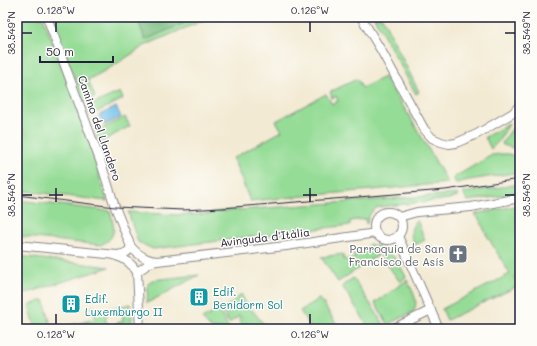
<svg xmlns="http://www.w3.org/2000/svg" width="537" height="346" viewBox="0 0 537 346" font-family="Mali,sans-serif">
<style>
.green{fill:#95dc96;stroke:#5c7f68;fill-rule:evenodd}
.forest{fill:#78bc7f;stroke:#4d6f5d}
.water{fill:#72c1ed;stroke:#4a7294}
.lines{fill:none;stroke-linecap:round;stroke-linejoin:round}
.street-casing{stroke:#8a8687;stroke-width:10}
.street{stroke:#fff;stroke-width:8}
.tram{stroke:#22223b;stroke-width:1}
.ticks{fill:none;stroke:#22223b;stroke-width:1.5}
.labels{text-anchor:middle;dominant-baseline:central;stroke-width:3;stroke-linejoin:round;paint-order:stroke}
.street-label{font-size:11px;fill:#22223b;stroke:#fdfcf7}
.worship-label{font-size:11px;fill:#5b616d;stroke:#fdfcf7;text-anchor:end}
.culture-label{font-size:11px;fill:#0d838f;stroke:#fdfcf7;text-anchor:start}
.neatline{fill:none;stroke:#22223b;stroke-width:1.5}
.ticks-label{font-size:10px;text-anchor:middle;fill:#22223b}
</style>
<rect width="100%" height="100%" fill="#fdfcf7"/>
<filter id="ink" filterUnits="userSpaceOnUse"><feTurbulence type="fractalNoise" baseFrequency=".025" numOctaves="2"/><feDisplacementMap in="SourceGraphic" scale="8" xChannelSelector="R" yChannelSelector="G"/><feConvolveMatrix kernelMatrix="1 2 1 2 8 2 1 2 1" color-interpolation-filters="sRGB"/></filter>
<filter id="wash" filterUnits="userSpaceOnUse"><feTurbulence type="fractalNoise" baseFrequency=".012" numOctaves="4" result="noise"/><feDisplacementMap in="SourceGraphic" scale="16" xChannelSelector="R" yChannelSelector="G"/><feGaussianBlur stdDeviation="0.9" result="paint"/><feColorMatrix in="noise" values="0 0 0 0 0 0 0 0 0 0 0 0 0 0 0 0 0 1.4 0 .05"/><feComposite in="paint" operator="in"/></filter>
<g filter="url(#wash)">
<rect width="100%" height="100%" fill="#f3ead3"/>
<!-- green -->
<g class="green">
<path d="M17 17H43L85 127 107 201 17 190Z"/>
<path d="M51 17H211L146 45 113 66 88 80 95 97 84 102Z"/>
<path d="M374 17H382L386 25 419 92 416 94Z"/>
<path d="M384 77 410 117 448 183 250 201 233 158 282 131 276 121 326 94 332 104 338 101 336 96 332 98 330 92 357 79 362 88Z"/>
<path d="M120 92 123 99 89 116 86 107Z"/>
<path d="M125 117 130 126 99 143 95 132Z"/>
<path d="M520 120V150L503 145 502 143 511 130Z"/>
<path d="M509 124 498 142 491 149 485 137Z"/>
<path d="M501 154H508L520 157V172L469 180 456 183 453 178 492 155Z"/>
<path d="M520 184V193L514 194 468 201 463 193Z"/>
<path d="M457 194 458 196 449 199 379 207C372 209 368 216 367 224H366L365 219 350 221V225L153 249 138 242 128 212 180 215 211 214 212 212Z"/>
<path d="M17 200 110 211C114 226 118 238 100 245L17 236Z"/>
<path d="M520 205V281L517 274 514 276 518 286 447 320 442 309 510 274 486 234 481 222 475 214Z"/>
<path d="M417 220 425 240 415 245C410 235 409 229 417 220Z"/>
<path d="M369 244H371L377 256 338 282 321 257 343 254 344 260 354 259V253L365 251Z"/>
<path d="M373 245C391 248 399 263 406 277L400 282Z"/>
<path d="M17 256 110 267 17 296Z"/>
<path d="M199 275 153 300 147 303 148 284 152 280Z"/>
<path d="M353 278 385 326 378 329H370L342 286Z"/>
<path d="M407 280C412 291 420 301 413 312L388 324 375 303Z"/>
<path d="M241 294 246 303 268 329 243 328 239 320 241 317 239 316 229 323 221 309 232 303Z"/>
<path d="M319 299H320L340 329H312L300 311Z"/>
<path d="M44 300 52 329H36L29 305Z"/>
<path d="M130 304C131 309 133 318 131 323 127 332 100 329 91 329L86 322 80 323V326L68 329 67 326 95 319 92 306 100 311ZM111 311 114 313 122 312 123 321 111 325 107 323 105 319 107 316V312Z"/>
<path d="M219 310 229 329H212L202 319Z"/>
</g>
<!-- forest -->
<path class="forest" d="M116 17H199L145 40 138 20 124 21Z"/>
<!-- water -->
<path class="water" d="M116 107 121 117 104 125 99 115Z"/>
</g>
<g filter="url(#ink)">
<g class="lines">
<defs>
<g id="street">
<path d="M47 17 102 166 115 207 131 247C138 255 146 260 157 261"/>
<path d="M361 17 382 52 424 129 432 138 441 142 449 144 456 143 477 134 513 113 520 105"/>
<circle cx="388" cy="226" r="14"/>
<path d="M399 217 417 212 471 207 520 198"/>
<path d="M398 236 439 329"/>
<path d="M17 245 117 255C124 254 128 253 131 247"/>
<path d="M116 256C126 259 131 263 137 272"/>
<path d="M137 272 150 263 157 261 286 246 376 233"/>
<path d="M137 272 140 329"/>
<path d="M392 329 431 310"/>
</g>
</defs>
<!-- street casing -->
<use href="#street" class="street-casing"/>
<!-- street -->
<use href="#street" class="street"/>
<!-- tram -->
<path class="tram" d="M17 195 115 207 183 210 222 208 445 190 520 179"/>
</g>
</g>
<!-- ticks -->
<path class="ticks" d="M56 22V32M310 22V32M22 33H32M505 33H515M56 188V202M310 188V202M22 195H32M49 195H63M303 195H317M505 195H515M56 314V324M310 314V324"/>
<!-- icons -->
<defs>
<symbol id="church-square" viewBox="-11 -11 22 22"><rect x="-9" y="-9" width="18" height="18" rx="4" fill="#6b7280" stroke="#fdfcf7"/><path d="M-1.2-6h2.4v3.5h3.3v2.4h-3.3V6h-2.4V-.1h-3.3v-2.4h3.3Z" fill="#fff"/></symbol>
<symbol id="building-square" viewBox="-11 -11 22 22"><rect x="-9" y="-9" width="18" height="18" rx="4" fill="#0f9aa8" stroke="#fdfcf7"/><path d="M-4-6H4V6H1V3H-1V6H-4ZM-2.5-4.3h1.7v1.8h-1.7ZM.8-4.3h1.7v1.8H.8ZM-2.5-1h1.7V.8h-1.7ZM.8-1h1.7V.8H.8Z" fill="#fff"/></symbol>
</defs>
<g fill-rule="evenodd">
<use href="#church-square" x="447" y="243" width="22" height="22"/>
<use href="#building-square" x="188" y="286" width="22" height="22"/>
<use href="#building-square" x="60" y="293" width="22" height="22"/>
</g>
<g class="labels">
<!-- street labels -->
<g class="street-label">
<text transform="translate(100 128) rotate(71)">Camino del Llandero</text>
<text transform="translate(265 237) rotate(-7)">Avinguda d'Itàlia</text>
</g>
<!-- worship labels -->
<g class="worship-label">
<text x="444" y="248">Parroquia de San<tspan x="444" dy="13">Francisco de Asís</tspan></text>
</g>
<!-- culture labels -->
<g class="culture-label">
<text x="213" y="291">Edif.<tspan x="213" dy="13">Benidorm Sol</tspan></text>
<text x="85" y="298">Edif.<tspan x="85" dy="13">Luxemburgo II</tspan></text>
</g>
</g>
<!-- margin -->
<rect width="537" height="346" fill="none" stroke="#fdfcf7" stroke-width="44"/>
<!-- scale -->
<path d="M40 56v6h73v-6" fill="none" stroke="#22223b" stroke-width="2"/>
<text x="46" y="56" font-size="12" fill="#22223b" stroke="#fdfcf7" stroke-width="3" paint-order="stroke">50 m</text>
<rect x="22" y="22" width="493" height="302" class="neatline"/>
<g class="ticks-label">
<text x="56" y="14">0.128°W</text>
<text x="310" y="14">0.126°W</text>
<text transform="translate(11 33) rotate(-90)" y="4">38.549°N</text>
<text transform="translate(526 33) rotate(-90)" y="4">38.549°N</text>
<text transform="translate(11 195) rotate(-90)" y="4">38.548°N</text>
<text transform="translate(526 195) rotate(-90)" y="4">38.548°N</text>
<text x="56" y="338">0.128°W</text>
<text x="310" y="338">0.126°W</text>
</g>
</svg>
